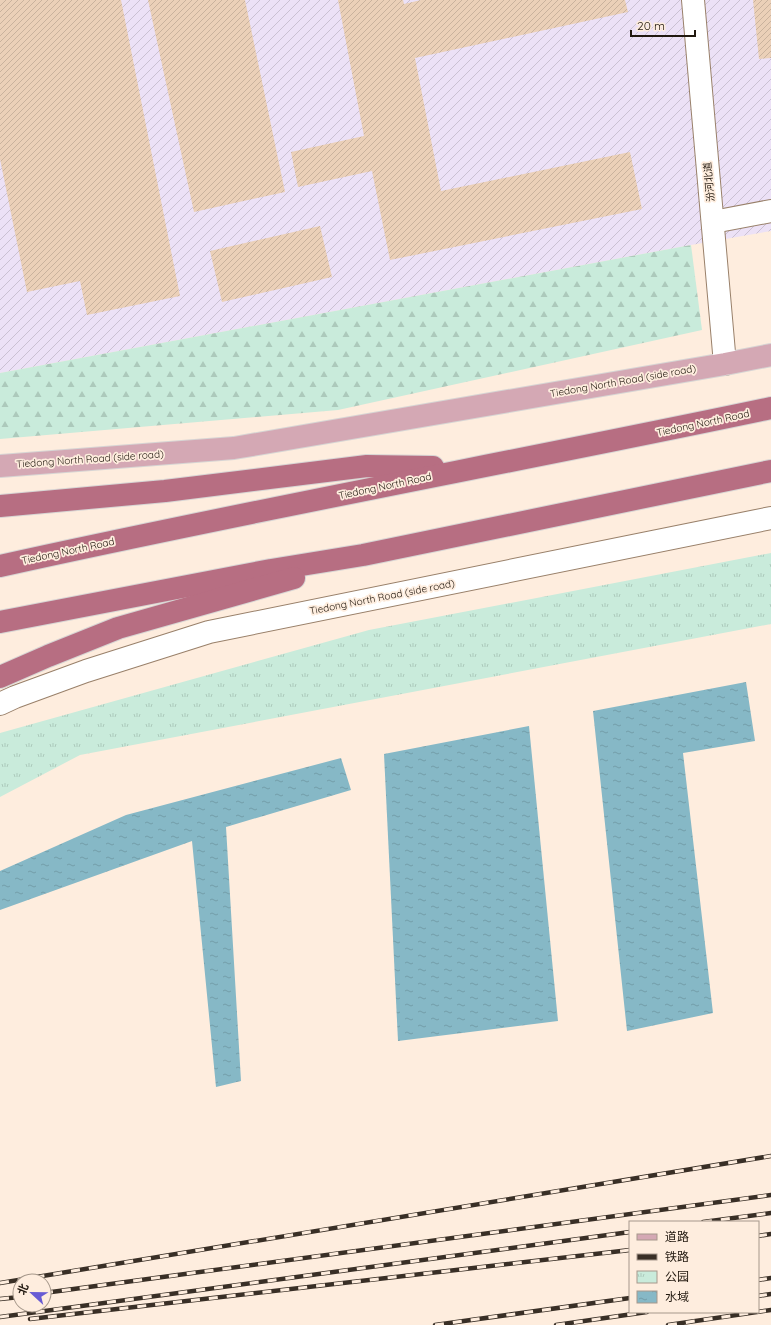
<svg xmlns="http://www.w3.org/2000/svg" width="771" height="1325" viewBox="0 0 771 1325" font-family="Quicksand,'Noto Sans SC',sans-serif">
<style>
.industrial{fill:url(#industrial-furrows)}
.forest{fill:url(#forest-firs)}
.park{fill:url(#park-tufts)}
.water{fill:url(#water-ripples)}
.building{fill:url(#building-hatch)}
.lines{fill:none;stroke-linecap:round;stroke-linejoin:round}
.minor-casing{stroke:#99806a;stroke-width:24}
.major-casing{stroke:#d7d5d4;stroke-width:24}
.highway-casing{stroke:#d7d5d4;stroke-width:24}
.minor{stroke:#fff;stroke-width:22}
.major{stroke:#d4a8b4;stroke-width:22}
.highway{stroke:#b76e82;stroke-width:22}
.rail-casing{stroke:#392f26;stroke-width:4.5}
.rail{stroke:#feedde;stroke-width:3;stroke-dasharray:9;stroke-linecap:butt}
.labels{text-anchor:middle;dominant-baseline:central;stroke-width:3.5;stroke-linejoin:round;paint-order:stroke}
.street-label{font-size:10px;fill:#21180f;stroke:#feedde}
</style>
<defs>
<pattern id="industrial-furrows" width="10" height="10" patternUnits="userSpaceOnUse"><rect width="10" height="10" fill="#ece1f6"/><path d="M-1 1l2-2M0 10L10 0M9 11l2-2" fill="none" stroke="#cac0d2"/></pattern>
<pattern id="forest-firs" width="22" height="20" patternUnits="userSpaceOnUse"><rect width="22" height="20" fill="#c9ebdb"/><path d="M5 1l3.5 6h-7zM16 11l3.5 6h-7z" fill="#acc9bb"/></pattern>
<pattern id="park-tufts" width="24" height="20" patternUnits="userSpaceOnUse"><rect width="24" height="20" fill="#c9ebdb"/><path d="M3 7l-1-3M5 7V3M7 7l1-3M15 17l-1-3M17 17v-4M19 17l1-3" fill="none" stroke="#acc9bb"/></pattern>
<pattern id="water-ripples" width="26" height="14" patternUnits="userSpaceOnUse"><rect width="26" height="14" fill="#86b8c6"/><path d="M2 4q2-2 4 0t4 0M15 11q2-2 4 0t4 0" fill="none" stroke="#739da9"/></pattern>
<pattern id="building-hatch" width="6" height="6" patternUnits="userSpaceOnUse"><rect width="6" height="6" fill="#ebd0b8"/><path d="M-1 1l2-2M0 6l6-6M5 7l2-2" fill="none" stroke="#c9b29d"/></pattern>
</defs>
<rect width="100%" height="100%" fill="#feedde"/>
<!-- industrial -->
<path class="industrial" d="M0 0H771V231L691 245 0 373Z"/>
<!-- forest -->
<path class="forest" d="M691 245 702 330 338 410 0 439V373Z"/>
<!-- park -->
<path class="park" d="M771 553V624L80 755 0 797V733L369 630Z"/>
<!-- water -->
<g class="water">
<path d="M746 682 755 741 683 753 713 1013 627 1031 593 711Z"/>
<path d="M529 726 558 1021 398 1041 384 754Z"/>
<path d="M341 758 351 790 226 827 241 1081 216 1087 192 841 0 910V871L126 815Z"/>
</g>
<!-- building -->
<g class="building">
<path d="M0 0H121L180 296 87 315 80 281 27 292 0 159Z"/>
<path d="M148 0H245L285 192 194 212Z"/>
<path d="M338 0H403L404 4 421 0H625L628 12 415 58 441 191 630 152 642 209 390 260 372 171 298 187 291 152 364 136Z"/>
<path d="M753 0H771V58L759 59Z"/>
<path d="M320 226 332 277 222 302 210 251Z"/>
</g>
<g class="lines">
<defs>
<g id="minor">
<path d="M693 0 725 364"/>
<path d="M713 222 771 211"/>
<path d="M0 704 15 697 86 671 209 632 771 518"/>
</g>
<path id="major" d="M0 466 234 448 725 364 771 355"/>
<g id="highway">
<path d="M0 506 165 491 367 466 433 467"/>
<path d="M0 566C256 509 514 462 771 408"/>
<path d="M0 622 271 570 363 555 771 471"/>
<path d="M0 677 48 656 118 628 294 578"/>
</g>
</defs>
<!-- minor casing -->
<use href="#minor" class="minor-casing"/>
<!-- major casing -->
<use href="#major" class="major-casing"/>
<!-- highway casing -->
<use href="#highway" class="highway-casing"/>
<!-- minor -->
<use href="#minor" class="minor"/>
<!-- major -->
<use href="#major" class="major"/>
<!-- highway -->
<use href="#highway" class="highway"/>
<defs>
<g id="rail">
<path d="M703 1222 771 1213"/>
<path d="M758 1236 771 1234"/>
<path d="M758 1280 771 1278"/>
<path d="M0 1283 771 1156"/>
<path d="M44 1293 771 1195"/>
<path d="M758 1296 771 1294"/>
<path d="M0 1299 20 1297"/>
<path d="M0 1317 630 1232"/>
<path d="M30 1319 630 1250"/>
<path d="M435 1325 630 1298"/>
<path d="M556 1325 647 1312"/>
<path d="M668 1325 771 1310"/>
</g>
</defs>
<!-- rail casing -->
<use href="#rail" class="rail-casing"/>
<!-- rail -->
<use href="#rail" class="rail"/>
</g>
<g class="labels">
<!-- street labels -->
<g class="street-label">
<text transform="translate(709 182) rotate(-95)">汾河北道</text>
<text transform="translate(623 381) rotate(-10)">Tiedong North Road (side road)</text>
<text transform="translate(703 423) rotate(-12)">Tiedong North Road</text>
<text transform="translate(90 459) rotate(-4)">Tiedong North Road (side road)</text>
<text transform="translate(385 486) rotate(-12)">Tiedong North Road</text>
<text transform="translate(68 551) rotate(-12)">Tiedong North Road</text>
<text transform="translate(382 597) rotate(-11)">Tiedong North Road (side road)</text>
</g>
</g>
<!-- legend -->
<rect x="629" y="1221" width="130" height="92" fill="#feedde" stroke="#a6988b"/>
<rect x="637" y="1234" width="20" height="6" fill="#d4a8b4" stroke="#a6988b"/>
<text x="665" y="1241" font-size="12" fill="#21180f">道路</text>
<rect x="637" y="1254" width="20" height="6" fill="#392f26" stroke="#a6988b"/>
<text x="665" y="1261" font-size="12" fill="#21180f">铁路</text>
<rect x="637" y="1271" width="20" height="12" fill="url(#park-tufts)" stroke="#a6988b"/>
<text x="665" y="1281" font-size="12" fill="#21180f">公园</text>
<rect x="637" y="1291" width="20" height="12" fill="url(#water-ripples)" stroke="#a6988b"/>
<text x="665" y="1301" font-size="12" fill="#21180f">水域</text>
<!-- north arrow -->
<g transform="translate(32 1293) rotate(292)"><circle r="19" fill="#feedde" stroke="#a6988b"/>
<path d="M0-3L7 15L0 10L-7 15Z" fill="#685bd4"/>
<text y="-6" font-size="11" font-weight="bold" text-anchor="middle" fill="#21180f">北</text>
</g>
<!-- scale -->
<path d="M631 30v6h64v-6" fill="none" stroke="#21180f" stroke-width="2"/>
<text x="637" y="30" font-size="12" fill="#21180f" stroke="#feedde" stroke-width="3" paint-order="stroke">20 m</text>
</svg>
